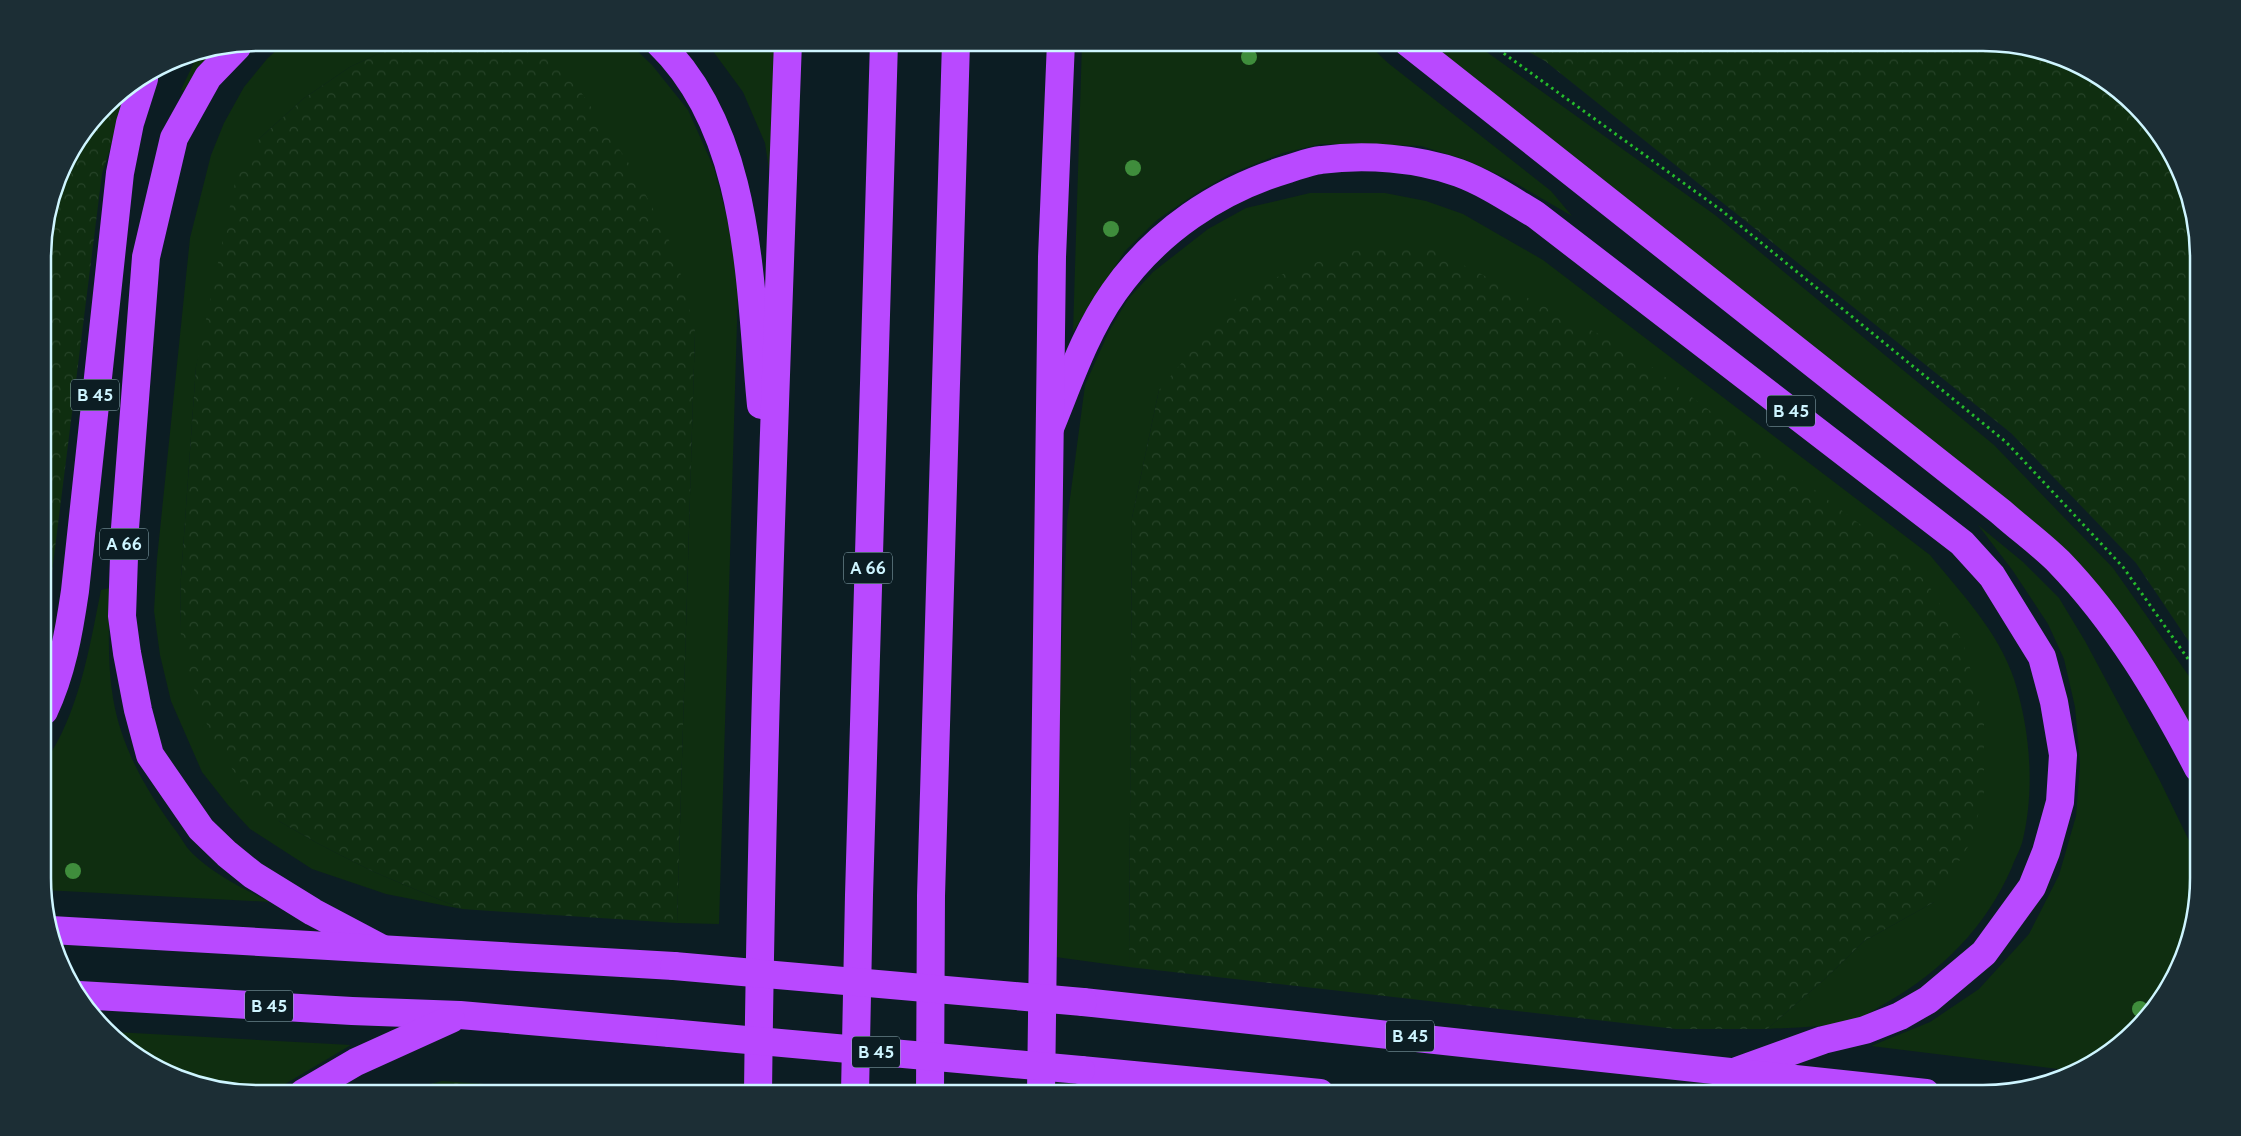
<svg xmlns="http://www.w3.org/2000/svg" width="2241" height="1136" viewBox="0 0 2241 1136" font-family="Cabin,sans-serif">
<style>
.green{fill:#0f2e10}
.forest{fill:url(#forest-crowns)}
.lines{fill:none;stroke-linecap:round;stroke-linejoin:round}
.path{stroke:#25bc2a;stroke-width:3;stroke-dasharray:2.5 4;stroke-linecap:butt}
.highway{stroke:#b949ff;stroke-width:28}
.highway-bridge{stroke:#b949ff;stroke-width:28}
.tree{fill:#3f8d3c}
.labels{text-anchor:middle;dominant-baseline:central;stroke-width:5;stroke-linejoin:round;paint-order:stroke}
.shield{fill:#0c1d23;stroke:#94b4bd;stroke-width:1}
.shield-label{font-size:18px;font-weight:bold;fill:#cef5ff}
.rim{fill:none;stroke:#cef5ff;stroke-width:2.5}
</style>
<defs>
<pattern id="forest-crowns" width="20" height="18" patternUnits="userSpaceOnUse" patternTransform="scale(1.25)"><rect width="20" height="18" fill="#0f2e10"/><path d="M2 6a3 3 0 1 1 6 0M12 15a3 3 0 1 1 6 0" fill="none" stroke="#264328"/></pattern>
</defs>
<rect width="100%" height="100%" fill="#0c1d23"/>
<!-- green -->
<g class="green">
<path d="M284 43H411L393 47 350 67 303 99 259 139 196 367 181 578 180 630 279 821 319 844 372 871 462 909 386 894 312 869 250 829 228 805 202 772 171 701 160 655 154 611 157 559 190 238 211 155 224 123 244 87 267 59Z"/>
<path d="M512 43H629L652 65 688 110 714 168 732 236 738 289 719 924 677 923 695 331 518 44Z"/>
<path d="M707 43H780L775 210 765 143 743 92Z"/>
<path d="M1082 43H1367L1388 63 1551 191 1572 216 1510 180 1466 160 1421 146 1374 144H1321L1283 153 1232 173 1198 192 1157 220 1125 251 1073 332Z"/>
<path d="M1422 43H1474L1715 215 1994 445 2113 568 2198 689V741L2119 619Z"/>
<path d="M218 50 190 91 181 90 198 54Z"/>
<path d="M1310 193H1385L1426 201 1463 214 1543 260 1930 555C1961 593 1998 631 2014 679 2030 729 2035 788 2023 839 2021 849 2015 858 2012 867 1986 927 1942 971 1886 1003 1878 1007 1869 1014 1860 1018 1831 1028 1797 1027 1767 1029L1827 977 1864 941 1934 902 1159 390 1132 518 1129 967 1048 956 1067 521 1085 385 1109 331 1128 299 1153 272 1208 229 1246 208Z"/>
<path d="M1978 525 2023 562 2059 598 2085 641 2160 781 2198 859V878L2176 973 2145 1020 2103 1057 2074 1071 1871 1046 1930 1022 1979 989 2029 934 2059 875 2076 816 2080 764 2075 707 2064 659 2048 624 2013 571Z"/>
<path d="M110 588C109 625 107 662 113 698 121 747 147 792 176 831 182 839 187 849 194 855 217 876 244 890 272 902L44 890V764C79 713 89 650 101 590Z"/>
<path d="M115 1032 351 1045 270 1093H258L163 1071Z"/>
</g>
<!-- forest -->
<g class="forest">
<path d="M411 43H512L564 67 632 168 675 252 695 331 677 923 462 909 372 871 319 844 279 821 246 791 211 735 192 684 180 630 181 578 196 367 236 178 259 139 303 99 350 67 393 47Z"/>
<path d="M1513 43 1983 42 2078 65 2154 127 2182 176 2197 230 2198 655 2136 563 2011 433 1545 61Z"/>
<path d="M130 87 102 174 50 588 44 612 43 244 65 163 116 96Z"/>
<path d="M1424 245 1628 349 1918 568 1963 642 1984 719V795L1969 845 1934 902 1864 941 1827 977 1767 1029H1676L1129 967 1132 518 1159 390 1236 298 1287 272 1351 251Z"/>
<path d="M442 1081 617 1093H399Z"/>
</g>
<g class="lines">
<!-- path -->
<path class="path" d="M1488 42 1721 210 2006 442 2123 567 2198 673"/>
<!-- highway -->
<g class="highway">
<path d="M658 42C752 132 749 285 761 405"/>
<path d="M1407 42 2001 512C2020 529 2041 544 2059 562 2117 622 2160 695 2198 768"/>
<path d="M237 47 208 77 174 138 146 257 125 528 122 616 127 653 138 710 150 755 201 829 227 854 253 875 313 912 381 948"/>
<path d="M1050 428C1069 382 1085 333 1114 292 1156 232 1218 190 1288 169 1298 166 1310 161 1321 160 1365 154 1417 158 1459 173 1486 183 1511 200 1536 215L1962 543 1992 576 2042 657 2054 702 2063 755 2060 802 2046 852 2032 887 1984 953 1928 1000 1900 1016 1865 1030 1823 1040 1737 1071"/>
<path d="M44 711C62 673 69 632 75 591L120 173 130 123 144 79"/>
<path d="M51 930 674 966"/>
<path d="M79 995 352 1011 460 1015 670 1033"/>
<path d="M1083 1002 1926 1093"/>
<path d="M1081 1070 1320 1093"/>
<path d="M303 1093 356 1062 451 1019"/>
<path d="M758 1093C762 743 775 393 788 42"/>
<path d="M855 1093 859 895 884 42"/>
<path d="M930 1093 931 896 956 42"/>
<path d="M1041 1093 1052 257 1061 42"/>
</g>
<!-- highway-bridge -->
<g class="highway-bridge">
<path d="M674 966 1083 1002"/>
<path d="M670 1033 1081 1070"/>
</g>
</g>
<!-- trees -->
<g class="tree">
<circle cx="1249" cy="57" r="8"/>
<circle cx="1133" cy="168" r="8"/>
<circle cx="1111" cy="229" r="8"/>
<circle cx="73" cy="871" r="8"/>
<circle cx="2140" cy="1009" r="8"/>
</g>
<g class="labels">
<!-- shield labels -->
<g class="shield">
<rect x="71" y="379.5" width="48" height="31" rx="4"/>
<rect x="1767" y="395.5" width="48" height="31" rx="4"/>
<rect x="100" y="528.5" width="48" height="31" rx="4"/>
<rect x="844" y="552.5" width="48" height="31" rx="4"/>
<rect x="245" y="990.5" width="48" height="31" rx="4"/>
<rect x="1386" y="1020.5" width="48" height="31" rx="4"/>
<rect x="852" y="1036.5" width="48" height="31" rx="4"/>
</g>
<g class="shield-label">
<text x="95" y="395">B 45</text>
<text x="1791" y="411">B 45</text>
<text x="124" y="544">A 66</text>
<text x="868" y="568">A 66</text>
<text x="269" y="1006">B 45</text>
<text x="1410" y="1036">B 45</text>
<text x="876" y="1052">B 45</text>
</g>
</g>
<!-- crop -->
<path d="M0 0H2241V1136H0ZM258 51H1983A207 207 0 0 1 2190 258V878A207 207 0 0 1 1983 1085H258A207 207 0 0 1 51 878V258A207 207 0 0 1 258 51Z" fill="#1c2e35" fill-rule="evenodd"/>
<path class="rim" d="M258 51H1983A207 207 0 0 1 2190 258V878A207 207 0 0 1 1983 1085H258A207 207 0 0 1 51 878V258A207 207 0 0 1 258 51Z"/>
</svg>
